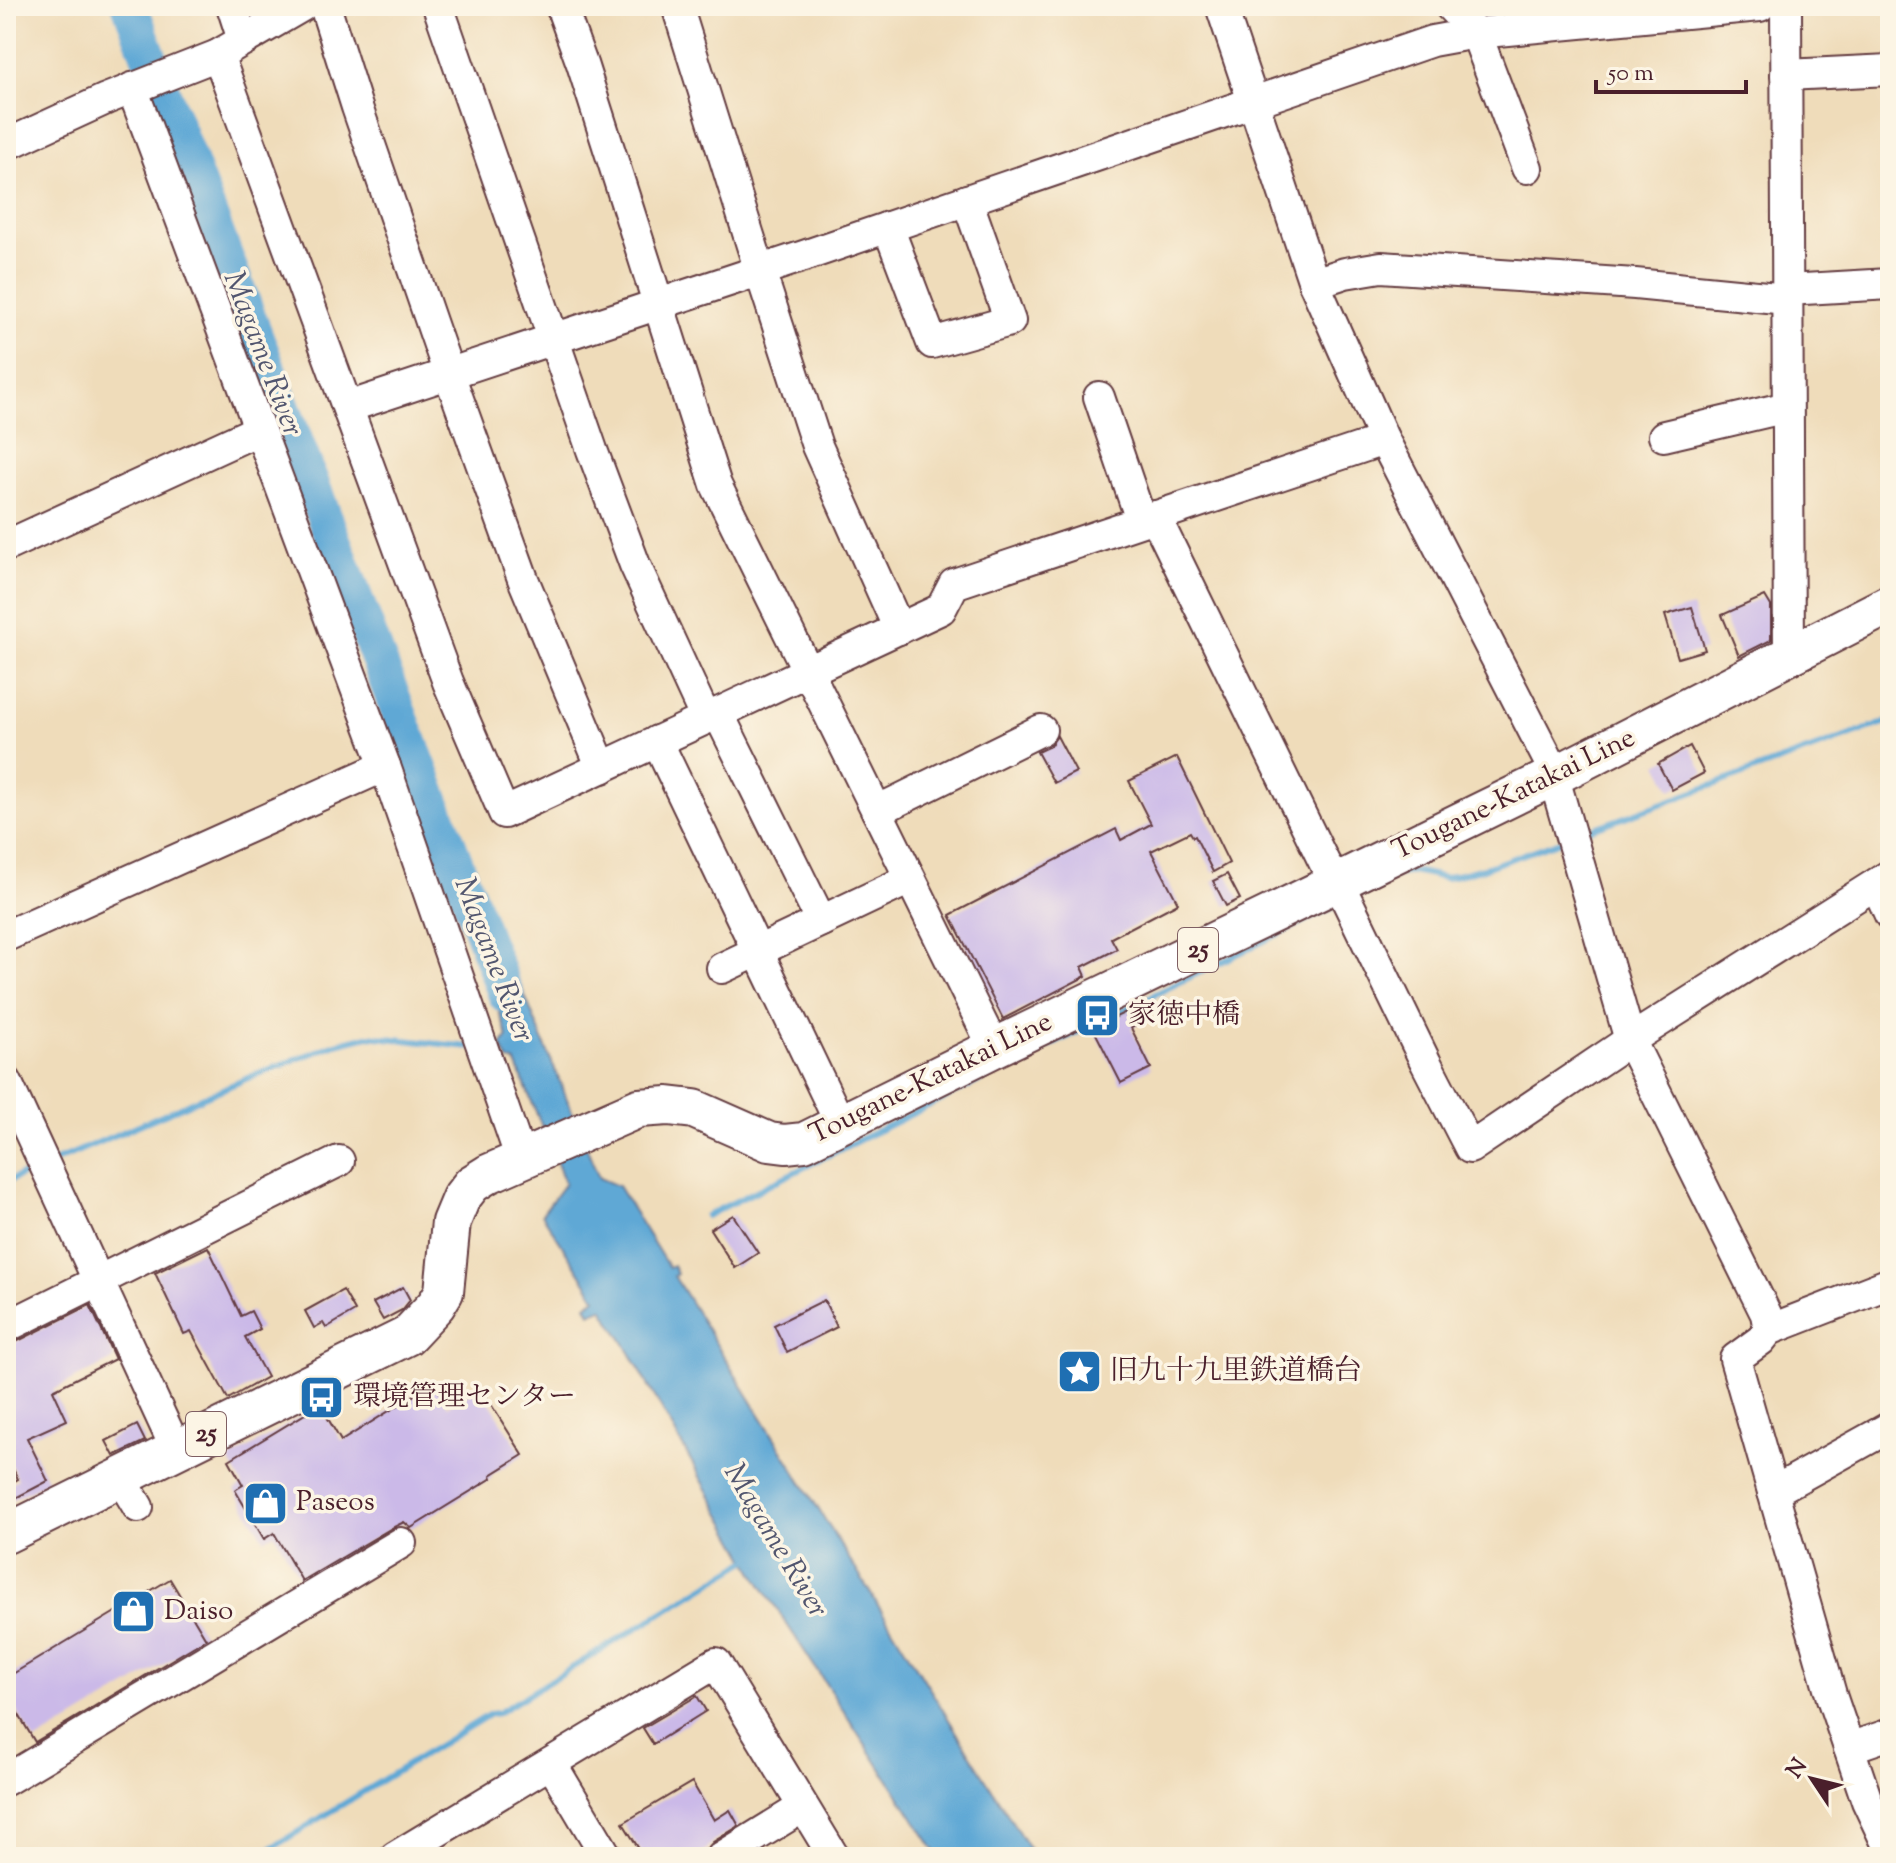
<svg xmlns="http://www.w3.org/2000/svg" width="1896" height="1863" viewBox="0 0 1896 1863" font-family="'Sorts Mill Goudy','Noto Serif JP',serif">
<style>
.water{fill:#5ea8d5;stroke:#546480;stroke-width:2}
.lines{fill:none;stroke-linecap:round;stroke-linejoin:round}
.stream{stroke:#5ea8d5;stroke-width:6}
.river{stroke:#5ea8d5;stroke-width:36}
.building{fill:#cbb9e8}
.minor-casing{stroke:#633b40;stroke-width:34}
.major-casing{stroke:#633b40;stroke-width:42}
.minor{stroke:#fff;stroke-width:30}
.major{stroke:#fff;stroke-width:38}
.labels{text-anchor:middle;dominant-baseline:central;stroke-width:7;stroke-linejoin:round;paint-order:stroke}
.shield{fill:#fcf5e5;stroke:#7f5f63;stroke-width:2}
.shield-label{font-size:26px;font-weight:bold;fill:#4a1f2b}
.street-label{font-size:28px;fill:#4a1f2b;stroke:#fcf5e5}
.poi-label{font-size:28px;fill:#4a1f2b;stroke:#fcf5e5;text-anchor:start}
.water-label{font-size:30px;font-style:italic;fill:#52566f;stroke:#fcf5e5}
</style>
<rect width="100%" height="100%" fill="#fcf5e5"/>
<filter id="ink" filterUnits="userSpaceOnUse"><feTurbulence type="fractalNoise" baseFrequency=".0125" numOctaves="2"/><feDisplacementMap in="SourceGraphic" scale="16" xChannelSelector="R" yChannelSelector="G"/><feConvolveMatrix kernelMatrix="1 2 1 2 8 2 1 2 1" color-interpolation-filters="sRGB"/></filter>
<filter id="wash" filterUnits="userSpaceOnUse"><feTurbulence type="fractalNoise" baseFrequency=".006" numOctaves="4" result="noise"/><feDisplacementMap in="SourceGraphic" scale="32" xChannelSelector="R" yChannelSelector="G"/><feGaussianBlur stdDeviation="1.8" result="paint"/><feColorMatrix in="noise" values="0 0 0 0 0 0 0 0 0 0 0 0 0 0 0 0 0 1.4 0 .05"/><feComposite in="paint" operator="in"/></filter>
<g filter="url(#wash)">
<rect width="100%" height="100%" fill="#efdcba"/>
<!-- water -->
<path class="water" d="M505 947 599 1178 618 1186 669 1268 673 1266 677 1274 674 1276 1034 1857H939L760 1583 624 1342 602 1308 590 1313 586 1305 596 1298 542 1214 565 1183 516 1063 508 1060 501 1045 508 1037 479 955Z"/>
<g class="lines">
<!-- stream -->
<g class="stream">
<path d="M1578 834 1890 721"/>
<path d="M1355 896 1398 874 1418 872 1445 878 1488 867 1563 840"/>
<path d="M53 1162 255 1075 336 1044 368 1036 469 1047"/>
<path d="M6 1182 36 1169"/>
<path d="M706 1216 1047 1047 1338 905"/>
<path d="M257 1857 490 1714 498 1713 753 1557"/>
</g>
<!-- river -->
<path class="river" d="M130 6 506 995"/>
</g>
<g id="blocks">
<!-- building -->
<g class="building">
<path d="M1765 596 1771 606V640L1739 656 1722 615Z"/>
<path d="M1692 607 1705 650 1678 658 1665 615Z"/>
<path d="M1057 736 1076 772 1054 783 1037 752 1050 746Z"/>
<path d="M1690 746 1704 773 1672 790 1658 764Z"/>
<path d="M1177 757 1229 863 1213 872 1195 836 1193 837 1190 832 1151 851 1178 903 1111 938 1117 949 1082 967 1086 976 1003 1019 950 915 1116 829 1121 840 1151 824 1129 781Z"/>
<path d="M1227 874 1240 899 1226 906 1213 881Z"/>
<path d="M1130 1010 1137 1025 1131 1028 1151 1068 1121 1083 1093 1028Z"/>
<path d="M733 1215 758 1253 735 1268 710 1229Z"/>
<path d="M208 1247 241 1316 251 1311 260 1329 245 1337 267 1377 228 1399 191 1331 184 1334 155 1273Z"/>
<path d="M403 1287 410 1300 402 1310 383 1320 373 1303Z"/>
<path d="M343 1290 355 1311 326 1328 323 1323 314 1328 305 1311Z"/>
<path d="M824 1300 837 1327 787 1352 774 1325Z"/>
<path d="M90 1305 115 1359 53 1390 67 1420 27 1438 48 1481 6 1503V1486L18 1479 6 1455V1345L14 1343Z"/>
<path d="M434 1383 448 1406 480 1387 523 1455 491 1475 492 1478 411 1528 404 1522 392 1528 302 1581 274 1533 264 1539 235 1490 243 1485 229 1460 320 1405 341 1441Z"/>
<path d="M137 1425 145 1441 114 1456 106 1441Z"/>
<path d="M170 1579 206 1639 35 1742 6 1693V1678Z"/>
<path d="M697 1696 706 1711 653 1744 643 1728Z"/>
<path d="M692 1782 714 1820 730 1810 739 1826 713 1842 705 1851 696 1857H644L623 1823Z"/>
</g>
</g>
</g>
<g filter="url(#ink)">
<use href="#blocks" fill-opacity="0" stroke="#633b40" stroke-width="2"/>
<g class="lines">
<defs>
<g id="minor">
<path d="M232 6 243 40"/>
<path d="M325 6 357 107 449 374 523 579 602 768"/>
<path d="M438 6 592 450 635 565 706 719"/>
<path d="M561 6 582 64 716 485 994 1048"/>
<path d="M677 6 760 271 817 446 899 629"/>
<path d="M1221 6 1314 283 1384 440 1549 761 1630 1040 1766 1314 1769 1330 1761 1340 1735 1359 1832 1698 1867 1801 1890 1850"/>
<path d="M1450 6 1476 33 1527 168"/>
<path d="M1786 6 1789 656"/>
<path d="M218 55 448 682 504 813 941 609 954 584 1384 440"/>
<path d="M1786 75 1890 70"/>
<path d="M132 88 385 766 521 1159"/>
<path d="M6 145 106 99 218 55 302 6"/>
<path d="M888 227 932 343 1010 321 967 200"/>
<path d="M1314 283 1345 273 1381 267 1635 284 1787 299"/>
<path d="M1787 290 1890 284"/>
<path d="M1099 397 1141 520"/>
<path d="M348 407 804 256 1432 41 1476 33 1760 6"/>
<path d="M1664 436 1787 407"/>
<path d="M1155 516 1325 864 1338 882 1426 1063 1470 1148 1630 1040 1890 875"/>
<path d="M6 546 258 430"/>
<path d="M718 713 821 921"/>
<path d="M657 741 841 1125"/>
<path d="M877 811 1041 730"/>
<path d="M1876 884 1890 915"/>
<path d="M6 936 385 766"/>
<path d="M722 968 910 879"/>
<path d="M6 1081 176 1449"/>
<path d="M6 1327 339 1161"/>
<path d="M1769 1330 1890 1283"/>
<path d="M120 1477 138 1507"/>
<path d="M1773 1492 1890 1427"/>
<path d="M1849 1748 1890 1734"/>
<path d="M551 1763 607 1857"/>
<path d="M6 1780 401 1543"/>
<path d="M395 1857 716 1663 834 1857"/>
<path d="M722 1857 803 1807"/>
</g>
<path id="major" d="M6 1534 407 1336 436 1305 444 1292 451 1222 461 1198 472 1184 488 1174 639 1108 668 1106 694 1109 769 1142 785 1144 804 1142 994 1048 1321 890 1554 776 1890 604"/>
</defs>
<!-- minor casing -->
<use href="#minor" class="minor-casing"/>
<!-- major casing -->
<use href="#major" class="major-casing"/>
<!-- minor -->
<use href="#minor" class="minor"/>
<!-- major -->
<use href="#major" class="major"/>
</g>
</g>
<!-- icons -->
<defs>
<symbol id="bus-square" viewBox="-11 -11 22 22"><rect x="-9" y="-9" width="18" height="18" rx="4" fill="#1f6fb2" stroke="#fcf5e5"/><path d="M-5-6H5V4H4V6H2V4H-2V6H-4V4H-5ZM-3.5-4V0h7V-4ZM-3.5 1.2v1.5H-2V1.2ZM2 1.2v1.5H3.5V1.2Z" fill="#fff"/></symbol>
<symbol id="sight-square" viewBox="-11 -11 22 22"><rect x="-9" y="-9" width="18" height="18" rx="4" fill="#1f6fb2" stroke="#fcf5e5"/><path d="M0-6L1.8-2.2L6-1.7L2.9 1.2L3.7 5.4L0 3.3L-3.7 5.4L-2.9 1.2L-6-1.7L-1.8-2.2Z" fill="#fff"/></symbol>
<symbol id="shop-square" viewBox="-11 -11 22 22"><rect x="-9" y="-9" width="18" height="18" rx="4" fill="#1f6fb2" stroke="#fcf5e5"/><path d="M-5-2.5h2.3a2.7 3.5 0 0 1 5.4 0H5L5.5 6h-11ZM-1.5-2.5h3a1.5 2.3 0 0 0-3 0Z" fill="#fff"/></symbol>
</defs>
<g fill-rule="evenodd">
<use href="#bus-square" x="1072" y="990" width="51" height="51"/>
<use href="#sight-square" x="1054" y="1346" width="51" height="51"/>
<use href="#bus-square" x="296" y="1372" width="51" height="51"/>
<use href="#shop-square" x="240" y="1478" width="51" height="51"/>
<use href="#shop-square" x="108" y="1586" width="51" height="51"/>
</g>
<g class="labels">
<!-- shield labels -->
<g class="shield">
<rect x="1178" y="928" width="40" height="44" rx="6"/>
<rect x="186" y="1412" width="40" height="44" rx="6"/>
</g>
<g class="shield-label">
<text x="1198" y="950">25</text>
<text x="206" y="1434">25</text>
</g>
<!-- street labels -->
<g class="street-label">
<text transform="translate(1514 795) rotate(-26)">Tougane-Katakai Line</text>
<text transform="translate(931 1079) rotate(-26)">Tougane-Katakai Line</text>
</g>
<!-- poi labels -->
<g class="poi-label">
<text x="1128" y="1016">家徳中橋</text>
<text x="1110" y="1372">旧九十九里鉄道橋台</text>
<text x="353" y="1398">環境管理センター</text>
<text x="296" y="1503">Paseos</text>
<text x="164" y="1612">Daiso</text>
</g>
<!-- water labels -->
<g class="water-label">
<text transform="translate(262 354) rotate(69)">Magame River</text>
<text transform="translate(493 960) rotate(69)">Magame River</text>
<text transform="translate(775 1541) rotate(59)">Magame River</text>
</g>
</g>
<!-- margin -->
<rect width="1896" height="1863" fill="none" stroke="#fcf5e5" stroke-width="32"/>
<!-- north arrow -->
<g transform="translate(1812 1779) rotate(305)" stroke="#fcf5e5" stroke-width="6" paint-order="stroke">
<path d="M0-6L14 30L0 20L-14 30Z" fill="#4a1f2b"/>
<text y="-12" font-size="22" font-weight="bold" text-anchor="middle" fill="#4a1f2b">N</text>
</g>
<!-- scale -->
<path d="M1596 80v12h150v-12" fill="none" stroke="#4a1f2b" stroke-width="4"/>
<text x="1608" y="80" font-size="24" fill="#4a1f2b" stroke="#fcf5e5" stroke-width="6" paint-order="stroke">50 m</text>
</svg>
